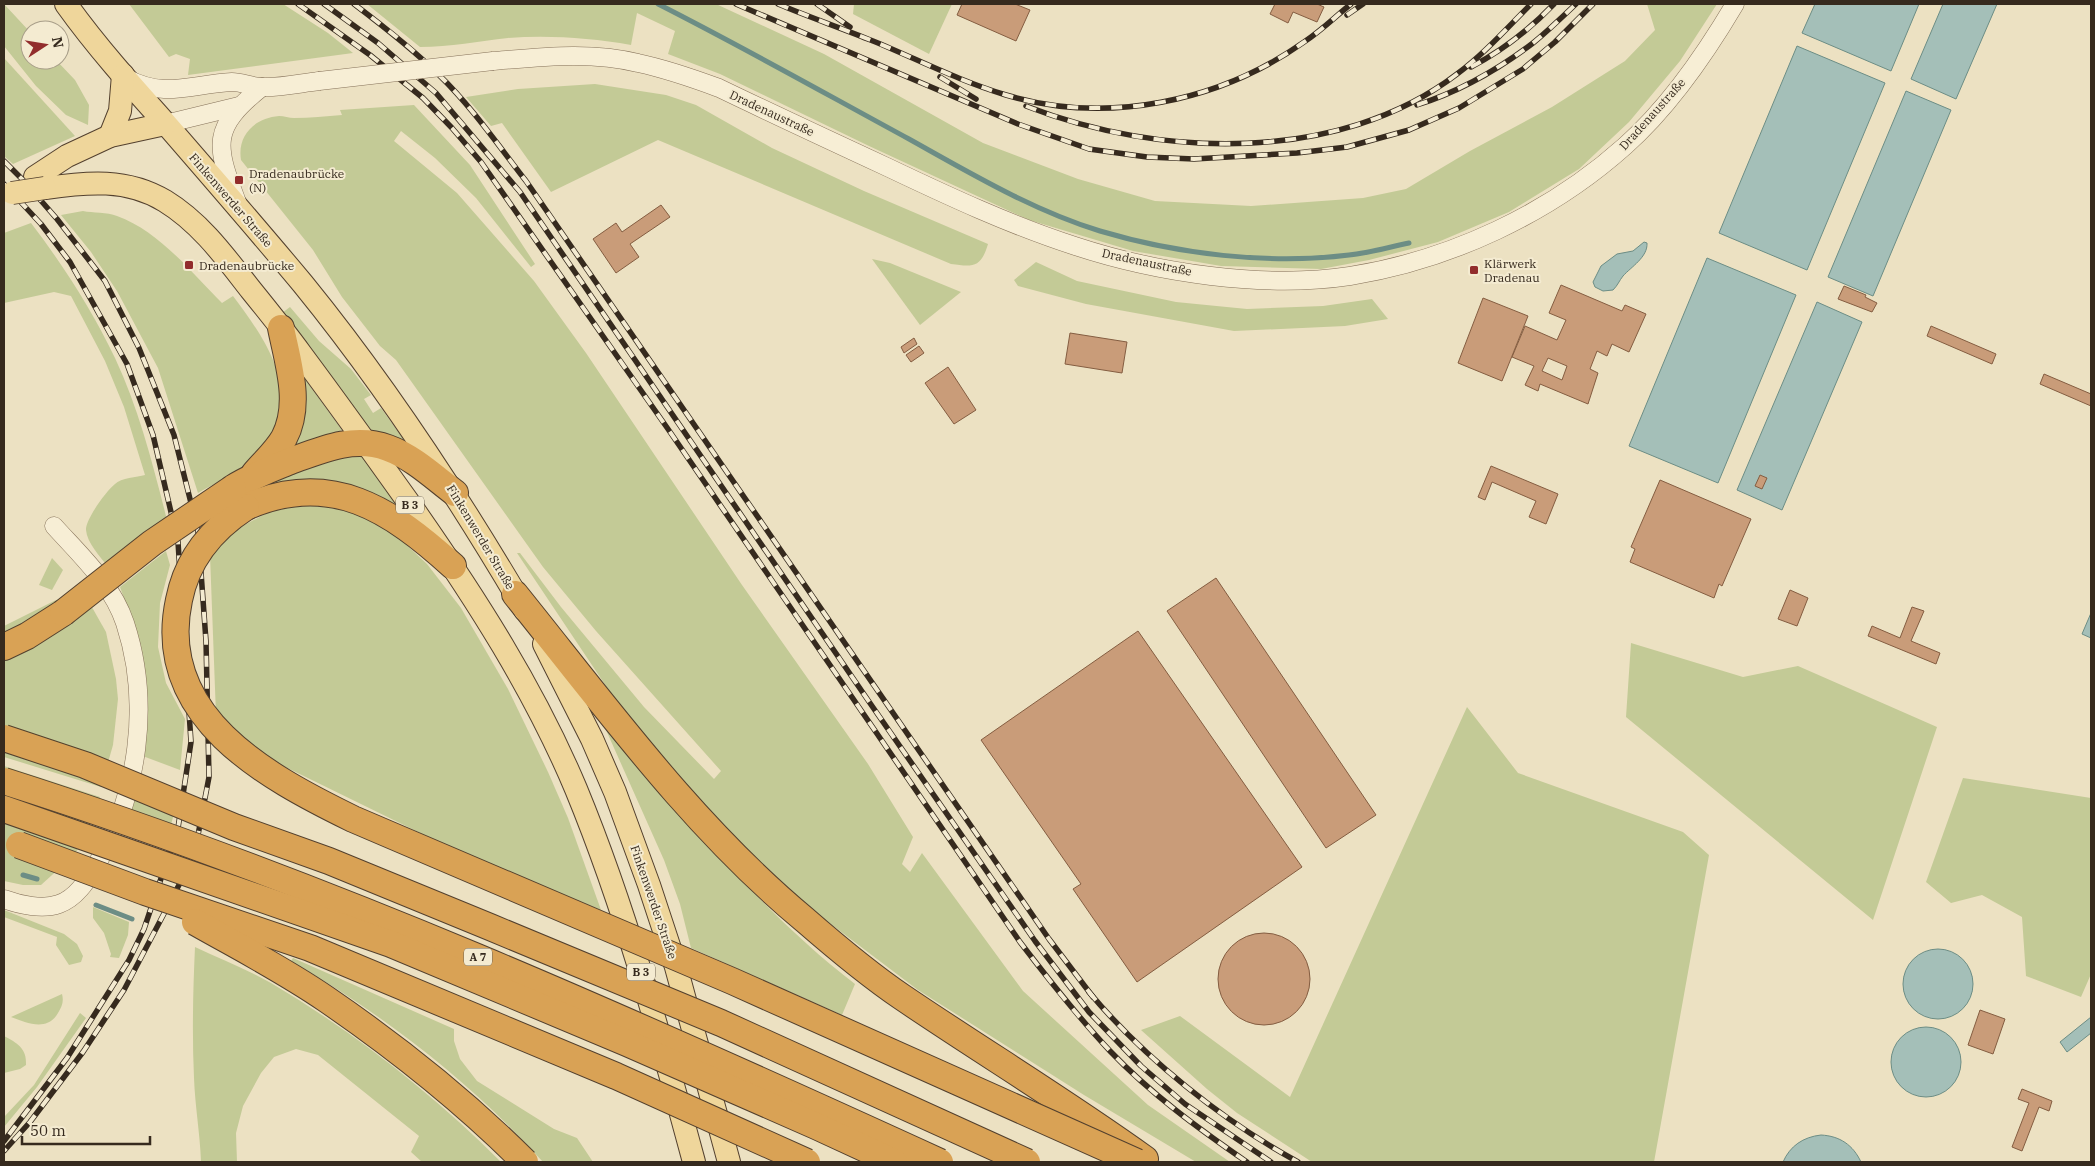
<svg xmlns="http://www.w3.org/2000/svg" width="2095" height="1166" viewBox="0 0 2095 1166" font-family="'IBM Plex Serif',serif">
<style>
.green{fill:#c3ca96}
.water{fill:#a4bfb8;stroke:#6c8d85}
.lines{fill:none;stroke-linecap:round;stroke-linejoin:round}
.stream{stroke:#6c8d85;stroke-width:5}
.building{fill:#c99c79;stroke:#845d41;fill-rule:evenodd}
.minor-casing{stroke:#86725a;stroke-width:19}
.major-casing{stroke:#53402e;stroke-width:24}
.highway-casing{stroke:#53402e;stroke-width:28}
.minor{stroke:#f7eed5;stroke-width:18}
.major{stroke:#efd69b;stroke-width:22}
.highway{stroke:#d9a255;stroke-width:26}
.rail-casing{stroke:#362a1e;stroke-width:5.5}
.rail{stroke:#f4ebd1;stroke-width:4;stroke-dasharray:11;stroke-linecap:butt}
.minor-bridge-casing{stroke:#86725a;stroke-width:19;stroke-linecap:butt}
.major-bridge-casing{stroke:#53402e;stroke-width:24;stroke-linecap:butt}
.highway-bridge-casing{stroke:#53402e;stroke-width:28;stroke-linecap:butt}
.minor-bridge{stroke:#f7eed5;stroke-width:18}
.major-bridge{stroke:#efd69b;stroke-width:22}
.highway-bridge{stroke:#d9a255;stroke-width:26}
.poi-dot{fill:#922d2c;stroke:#f4ebd1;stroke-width:2}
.labels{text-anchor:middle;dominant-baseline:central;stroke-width:4;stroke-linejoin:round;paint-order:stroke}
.shield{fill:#f4ebd1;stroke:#6f6454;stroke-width:1}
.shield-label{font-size:11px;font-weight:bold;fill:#362a1e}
.street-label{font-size:12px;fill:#362a1e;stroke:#f4ebd1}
.poi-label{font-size:12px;fill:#362a1e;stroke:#f4ebd1;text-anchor:start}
</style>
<rect width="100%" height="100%" fill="#ece1c2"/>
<!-- green -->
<g class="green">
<path d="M4 4 30 32V60H56L75 80 89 105 88 125 66 115 36 86 4 46Z"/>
<path d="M129 4H283L328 33 353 53 188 75 190 59 176 54 169 57Z"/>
<path d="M367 4H716L824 54 983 143 1078 179 1155 201 1251 206 1363 198 1406 189 1470 151 1552 107 1625 61 1655 30 1647 4H1717L1680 61 1629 122 1579 169 1509 212 1438 242 1369 260 1321 269 1221 266 1133 251 1029 220 869 146 720 74 668 54 675 31 637 13 631 45C591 38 549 35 508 38 479 41 450 47 420 47Z"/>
<path d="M854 4H952L929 54 853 14Z"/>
<path d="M4 58 75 136 13 164 4 156Z"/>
<path d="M595 84 666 95 696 105 772 148 864 191 988 244C981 268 973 267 951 264L658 140 551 192 502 123 491 126 466 97 518 89Z"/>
<path d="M414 105 470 165 535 264 531 267 476 198 435 158 401 131 394 141 457 193 534 281 586 353 742 585 868 764 913 837 902 864 910 872 922 853 1023 991 1148 1105 1230 1162H1196L1084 1095 918 990 795 897 698 802 622 710 517 553H520L561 607 644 707 714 779 721 771 596 631 543 567 396 360 380 346 342 297 313 250 241 160C237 136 254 118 279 116 284 116 289 118 294 118 310 118 326 116 342 115L340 110Z"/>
<path d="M83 211C93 213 107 212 117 216 159 231 192 273 222 303L233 296C265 339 304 392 265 444 261 450 256 457 251 462 238 473 213 484 198 493L158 368 117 291 91 252 61 215Z"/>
<path d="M31 223C63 265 92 310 115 358 139 409 153 465 167 520L108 567C100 556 87 543 86 530 85 520 107 490 115 484 121 478 137 477 145 475L124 407 105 361 71 296 54 292 4 303V233Z"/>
<path d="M872 259 890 263 961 292 920 325Z"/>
<path d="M1036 262 1077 281 1176 302 1247 309 1323 306 1372 299 1388 319 1345 326 1234 331 1086 304 1018 286 1014 280Z"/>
<path d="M290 307 319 341 351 369 371 395 364 399 373 413 381 408 404 440H397L370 431 282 313Z"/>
<path d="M302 375 342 430 289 450Z"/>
<path d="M362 455 403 514 256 490 315 460Z"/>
<path d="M314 503 361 514 396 535 427 564 461 608 508 689 548 772 568 818 601 910 459 852 269 759 216 715 210 555 237 529 280 506Z"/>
<path d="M166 551 170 565 160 603 158 647 166 683 185 719 180 770 140 755C143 726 147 698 144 670 141 642 130 614 120 587Z"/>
<path d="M52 558 63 570 52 590 39 585Z"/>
<path d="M77 596 89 602 106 632 116 679 118 699 113 745 101 787 4 757V626L56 600Z"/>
<path d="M1631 643 1743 677 1798 666 1937 727 1873 920 1626 717Z"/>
<path d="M1467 707 1518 773 1683 832 1709 855 1654 1162H1312L1237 1113 1207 1089 1141 1030 1180 1016 1290 1097Z"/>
<path d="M602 721C682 812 758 910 855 984L842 1015 691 948 680 904 664 860Z"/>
<path d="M4 766 100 797 85 838 74 855 41 885H23L4 881Z"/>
<path d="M1963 778 2091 798V974L2081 997 2026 976 2022 917 1982 895 1951 903 1926 882Z"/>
<path d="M130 798 174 813 167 841 123 824Z"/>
<path d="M93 907 129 922 128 935 119 958 110 957 111 954 104 933 93 918Z"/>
<path d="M4 910 64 934 77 944 83 956 81 962 69 965 56 945 57 937 4 917Z"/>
<path d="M195 947C220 959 247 969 271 983 354 1032 433 1094 501 1162H422L411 1152 419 1136 318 1055 296 1049 274 1057 261 1073 243 1106 236 1133 237 1162H201C200 1134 195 1106 194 1078 192 1034 193 991 195 947Z"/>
<path d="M293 958 454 1029V1041L460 1059 477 1081 554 1129 577 1138 593 1162H543C471 1082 384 1015 291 961Z"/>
<path d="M62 994C64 1002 62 1006 58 1013 47 1032 27 1023 11 1017Z"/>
<path d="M80 1013 86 1018 37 1087 4 1127V1117L34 1085Z"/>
<path d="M4 1036C17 1043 27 1048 26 1065L20 1069 4 1073Z"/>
</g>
<!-- water -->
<g class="water">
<path d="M1815 4H1919L1891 71 1802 33Z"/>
<path d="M1943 4H1997L1956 99 1911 79Z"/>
<path d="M1797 46 1885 83 1807 270 1719 233Z"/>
<path d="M1906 91 1951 110 1873 296 1828 277Z"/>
<path d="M1644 242 1647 243C1648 257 1631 267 1623 276 1619 281 1618 285 1613 290L1603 291 1595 287 1593 282 1601 266 1617 254 1633 251Z"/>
<path d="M1707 258 1796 295 1718 483 1629 446Z"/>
<path d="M1817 302 1862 322 1782 510 1737 490Z"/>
<path d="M2091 613V638L2082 634Z"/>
<circle cx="1938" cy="984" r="35"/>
<path d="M2091 1017V1033L2067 1052 2060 1042Z"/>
<circle cx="1926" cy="1062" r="35"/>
<path d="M1821 1135C1840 1136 1853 1145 1861 1162H1783C1790 1146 1803 1137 1821 1135Z"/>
</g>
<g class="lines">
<!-- stream -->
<g class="stream">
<path d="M658 4C743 47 826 94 909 139 970 173 1032 210 1100 231 1177 254 1268 265 1349 255 1369 253 1389 247 1409 243"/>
<path d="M23 875 37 879"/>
<path d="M96 905 132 919"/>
</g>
</g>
<!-- building -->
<g class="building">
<path d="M962 4H1015L1030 10 1016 41 957 15Z"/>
<path d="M1275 4H1317L1324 7 1317 22 1293 12 1288 23 1270 14Z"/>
<path d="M661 205 670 217 630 244 639 257 616 273 593 239 616 223 622 232Z"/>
<path d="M1561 285 1622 311 1625 305 1646 314 1629 352 1612 344 1607 356 1597 351 1590 369 1598 373 1588 404 1540 384 1538 391 1525 385 1534 366 1512 357 1525 326 1557 340 1566 320 1549 313ZM1548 358 1567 366 1562 380 1542 371Z"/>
<path d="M1844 286 1866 295 1865 297 1877 303 1872 312 1838 299Z"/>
<path d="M1483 298 1528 316 1502 381 1458 363Z"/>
<path d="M1931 326 1996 354 1992 364 1927 336Z"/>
<path d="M1070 333 1127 342 1122 373 1065 364Z"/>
<path d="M914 338 917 344 904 353 901 347Z"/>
<path d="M919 346 924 353 911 362 906 355Z"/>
<path d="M948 367 976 410 954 424 925 383Z"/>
<path d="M2044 374 2091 394V406L2040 384Z"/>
<path d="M1491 466 1558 494 1546 524 1529 517 1536 501 1492 482 1485 500 1478 497Z"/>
<path d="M1760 475 1767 478 1762 489 1755 486Z"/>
<path d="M1660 480 1751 519 1722 586 1719 584 1714 598 1630 562 1635 549 1631 547Z"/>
<path d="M1216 578 1376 815 1326 848 1167 611Z"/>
<path d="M1790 590 1808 598 1797 626 1778 619Z"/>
<path d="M1912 607 1924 611 1911 641 1940 653 1936 664 1868 636 1872 626 1900 638Z"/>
<path d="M1138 631 1302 867 1137 982 1073 889 1081 884 981 740Z"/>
<circle cx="1264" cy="979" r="46"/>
<path d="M1980 1010 2005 1019 1993 1054 1968 1045Z"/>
<path d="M2022 1089 2052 1101 2049 1111 2039 1107 2022 1151 2012 1147 2029 1103 2018 1099Z"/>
</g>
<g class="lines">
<defs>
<g id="minor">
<path d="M493 61C541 57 591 51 638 63 666 69 692 78 719 88 775 115 831 141 887 167 948 196 1010 225 1075 246 1157 273 1264 289 1350 276 1450 260 1549 214 1625 146 1668 108 1706 53 1735 4"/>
<path d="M126 78C165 99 191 84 232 82 242 82 252 87 262 87 280 88 301 83 319 81"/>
<path d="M165 124 239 106"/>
<path d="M237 202C215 144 211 128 262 87"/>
<path d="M4 899C20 905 43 910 59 904 76 898 86 882 95 867 139 796 151 702 125 623 112 584 81 556 54 526"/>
</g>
<g id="major">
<path d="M66 4C96 46 131 85 166 124 212 177 258 230 303 284 386 386 458 496 525 610"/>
<path d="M110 136 120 111 123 75"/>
<path d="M35 177 67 156 110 136 165 124"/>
<path d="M45 188C87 182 127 178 165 201 201 223 226 258 251 290 268 311 285 332 301 354 339 405 377 458 414 510 476 599 534 689 576 789 626 910 660 1036 694 1162"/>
<path d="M544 644 592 739 615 792 649 885 676 967 729 1162"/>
</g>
<g id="highway">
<path d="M254 474C264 462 276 452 284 438 302 404 288 363 281 328"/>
<path d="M233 488C250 477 269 470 288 462 321 450 353 435 388 448 413 457 435 478 455 493"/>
<path d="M246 507C331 469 391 510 453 566"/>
<path d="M515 594C606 707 693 827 805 920 836 947 868 974 902 997 983 1052 1066 1102 1145 1159"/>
<path d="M4 647 27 636 63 613"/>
</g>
</defs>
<!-- minor casing -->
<use href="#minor" class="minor-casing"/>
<!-- major casing -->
<use href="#major" class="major-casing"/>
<!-- highway casing -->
<use href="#highway" class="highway-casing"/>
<!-- minor -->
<use href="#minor" class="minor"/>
<!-- major -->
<use href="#major" class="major"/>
<!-- highway -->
<use href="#highway" class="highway"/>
<defs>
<g id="rail">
<path d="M298 4 370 55 423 98 452 128 481 162 668 429 1020 942C1049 980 1078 1017 1110 1051 1151 1094 1199 1129 1247 1162"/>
<path d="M324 4 378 43 436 93 520 192 872 706 1035 941 1089 1012 1141 1066 1185 1104 1271 1162"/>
<path d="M354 4C383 26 413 49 439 75 472 107 498 145 526 181L1049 939 1093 997"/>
<path d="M736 4 1018 124 1089 149 1147 157 1194 159 1297 153 1347 147 1409 130 1459 108 1523 69 1555 42 1593 4"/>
<path d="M778 4C809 17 841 28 873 41 917 59 959 81 1006 95 1107 125 1219 102 1304 42 1321 31 1336 16 1351 4"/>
<path d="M817 4 850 27"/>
<path d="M1347 15 1363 4"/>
<path d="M1471 67C1502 51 1530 29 1554 4"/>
<path d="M940 77 976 99"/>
<path d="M1417 105C1458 92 1499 69 1533 43 1548 31 1562 17 1576 4"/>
<path d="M1026 106C1159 158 1339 164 1457 74 1484 54 1507 28 1531 4"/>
<path d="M4 161 23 180 57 219 105 281 139 348 174 435 198 531 206 641 209 777 198 835 180 883 124 990 83 1052 30 1122 4 1151"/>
<path d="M4 184 41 224 70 262 127 364 153 435 178 542 191 742 178 828 144 929 129 960 67 1058 4 1141"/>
<path d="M1089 992C1144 1058 1223 1121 1298 1162"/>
</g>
</defs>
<!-- rail casing -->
<use href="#rail" class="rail-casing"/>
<!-- rail -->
<use href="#rail" class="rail"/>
<defs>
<path id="minor-bridge" d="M319 81 493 61"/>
<path id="major-bridge" d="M12 193 45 188"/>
<g id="highway-bridge">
<path d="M246 507C212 529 187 559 179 600 154 716 265 776 353 819L732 981 1137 1162"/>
<path d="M63 613 152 543 233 488"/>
<path d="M4 738 85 765 234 827 329 861 490 927 721 1023 1027 1162"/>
<path d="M4 781C325 883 634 1022 940 1162"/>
<path d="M4 809 391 944 627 1043 816 1126 894 1162"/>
<path d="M19 845 145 892 310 948 616 1076 807 1162"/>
<path d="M195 922C239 947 284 970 326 999 396 1047 465 1102 525 1162"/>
</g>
</defs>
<!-- minor-bridge casing -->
<use href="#minor-bridge" class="minor-bridge-casing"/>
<!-- major-bridge casing -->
<use href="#major-bridge" class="major-bridge-casing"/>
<!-- highway-bridge casing -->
<use href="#highway-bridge" class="highway-bridge-casing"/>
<!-- minor-bridge -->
<use href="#minor-bridge" class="minor-bridge"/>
<!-- major-bridge -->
<use href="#major-bridge" class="major-bridge"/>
<!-- highway-bridge -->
<use href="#highway-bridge" class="highway-bridge"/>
</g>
<!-- markers -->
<g class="poi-dot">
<rect x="234" y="175" width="10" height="10" rx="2.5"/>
<rect x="184" y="260" width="10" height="10" rx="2.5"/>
<rect x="1469" y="265" width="10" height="10" rx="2.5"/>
</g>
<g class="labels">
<!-- shield labels -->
<g class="shield">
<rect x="396" y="496.5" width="28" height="17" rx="4"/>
<rect x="464" y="948.5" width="28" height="17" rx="4"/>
<rect x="627" y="963.5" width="28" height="17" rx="4"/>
</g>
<g class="shield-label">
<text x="410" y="505">B 3</text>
<text x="478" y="957">A 7</text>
<text x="641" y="972">B 3</text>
</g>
<!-- street labels -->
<g class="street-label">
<text transform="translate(772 113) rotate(25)">Dradenaustraße</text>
<text transform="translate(1652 114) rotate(-48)">Dradenaustraße</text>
<text transform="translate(231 200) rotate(49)">Finkenwerder Straße</text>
<text transform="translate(1147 262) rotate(12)">Dradenaustraße</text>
<text transform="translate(481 537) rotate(59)">Finkenwerder Straße</text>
<text transform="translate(654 902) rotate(71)">Finkenwerder Straße</text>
</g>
<!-- poi labels -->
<g class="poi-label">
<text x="249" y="173">Dradenaubrücke<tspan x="249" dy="14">(N)</tspan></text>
<text x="1484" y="263">Klärwerk<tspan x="1484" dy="14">Dradenau</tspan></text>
<text x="199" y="265">Dradenaubrücke</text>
</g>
</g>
<!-- border -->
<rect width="2095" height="1166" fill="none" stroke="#362a1e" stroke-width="10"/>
<!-- north arrow -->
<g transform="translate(45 45) rotate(78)"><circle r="24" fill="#f4ebd1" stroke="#a89e89"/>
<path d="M0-4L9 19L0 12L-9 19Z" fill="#922d2c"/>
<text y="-8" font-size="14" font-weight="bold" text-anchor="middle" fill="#362a1e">N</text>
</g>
<!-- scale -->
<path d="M22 1136v8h128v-8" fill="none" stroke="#362a1e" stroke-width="2.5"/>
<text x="30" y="1136" font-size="15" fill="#362a1e" stroke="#f4ebd1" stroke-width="4" paint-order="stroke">50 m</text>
</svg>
